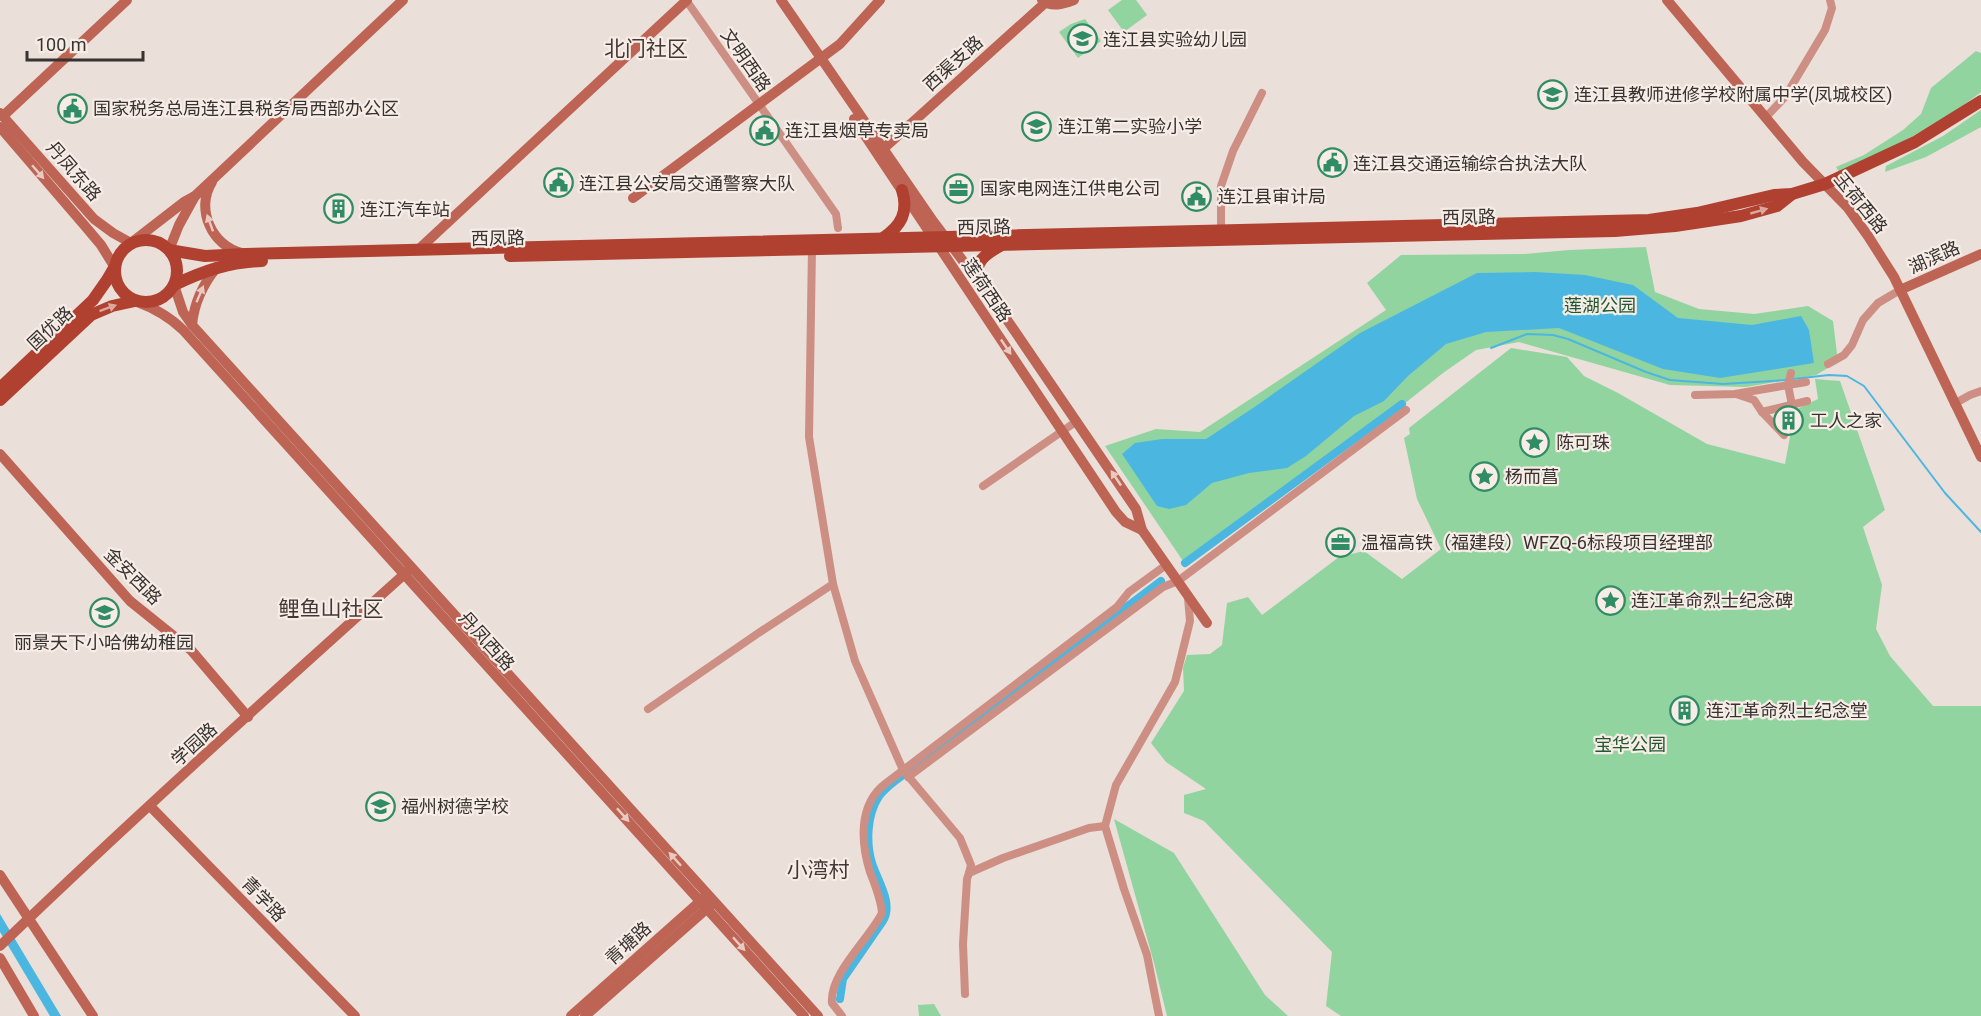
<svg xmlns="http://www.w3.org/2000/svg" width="1981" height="1016" viewBox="0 0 1981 1016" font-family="Roboto,'Noto Sans SC',sans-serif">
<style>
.green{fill:#91d4a0}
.water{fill:#4bb7e1}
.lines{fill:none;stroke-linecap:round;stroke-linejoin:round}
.stream{stroke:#4bb7e1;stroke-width:2}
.canal{stroke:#4bb7e1;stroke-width:8}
.street{stroke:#cd8f83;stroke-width:8}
.secondary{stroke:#be6455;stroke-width:10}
.primary{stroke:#b04131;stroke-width:12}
.oneway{fill:#e9cac2}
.oneway2{fill:#dba89e}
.labels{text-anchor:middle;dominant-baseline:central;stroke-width:4.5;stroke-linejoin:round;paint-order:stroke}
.poi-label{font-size:18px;fill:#373331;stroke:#f7ece6;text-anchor:start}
.street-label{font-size:18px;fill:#373331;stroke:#f7ece6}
.park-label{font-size:18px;fill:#215832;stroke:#f7ece6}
.quarter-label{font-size:21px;fill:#423934;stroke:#f7ece6}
</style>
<rect width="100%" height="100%" fill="#eadfd9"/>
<!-- green -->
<g class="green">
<path d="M1122 0H1136L1147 15 1124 32 1108 10Z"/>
<path d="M1085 19 1101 41 1078 58 1059 32 1071 24Z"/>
<path d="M1976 51 1981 53V92C1938 126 1889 149 1839 172L1836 167 1864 155 1903 130 1921 114 1931 88Z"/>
<path d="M1981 110V127L1926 157 1885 172 1886 166 1943 136Z"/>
<path d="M1646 247 1655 292 1699 309 1754 314 1808 306 1833 321 1838 362 1816 375 1746 387 1670 385 1519 342 1476 350 1443 373 1380 423 1185 564 1105 446 1156 429 1200 432 1386 310 1367 283 1401 255 1525 254 1569 250Z"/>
<path d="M1511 348 1567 357 1584 376 1618 393 1707 444 1785 464 1795 410 1818 399 1815 379 1840 381 1885 510 1863 527 1882 585 1876 629 1890 656 1933 706H1981V1016H1341L1326 1006 1332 952 1204 821 1184 813V795L1206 789 1166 762 1151 743 1184 691 1183 668 1187 655 1210 654 1222 645 1227 603 1248 597 1262 615 1339 557 1364 551 1402 579 1441 549 1417 499 1404 438 1410 434 1409 428Z"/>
<path d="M1114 819 1174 853 1265 995 1288 1016H1167L1154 963Z"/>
<path d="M934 1004 941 1016H919L918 1005Z"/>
</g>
<!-- water -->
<g class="water">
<path d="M1535 272 1585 275 1633 285 1678 318 1752 325 1801 316 1809 330 1814 363 1720 378 1663 369 1559 328 1486 332 1446 344 1408 376 1384 401 1354 416 1306 456 1287 468 1249 473 1212 483 1186 505 1169 509 1157 506 1122 454 1135 443 1162 439H1206L1253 408 1360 333 1477 273Z"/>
<path d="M0 914 61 1016H50L0 932Z"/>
</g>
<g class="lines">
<!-- stream -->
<g class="stream">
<path d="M1491 348 1527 334 1553 335 1568 339 1646 372 1670 380 1723 384 1788 380"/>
<path d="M1793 379 1829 375 1847 376 1864 386 1945 493 1981 532"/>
</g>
<!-- canal -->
<g class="canal">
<path d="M1185 563 1402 404"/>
<path d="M840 999 843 979 883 921C894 903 877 880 872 863 866 843 867 816 878 798 887 784 905 775 917 765L1161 581"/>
</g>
<!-- street -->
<g class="street">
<path d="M686 0 836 214 838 228"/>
<path d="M1766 117 1785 97 1825 30 1832 8 1830 0"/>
<path d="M1221 231V186L1233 151 1262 93"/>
<path d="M812 249 809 437 833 584 855 661 903 770 960 838 971 865 969 873"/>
<path d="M1828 364 1844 355 1852 345 1863 320 1878 303 1900 290"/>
<path d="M1791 373 1788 385 1792 405"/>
<path d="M1736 394 1754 400 1762 412 1784 435"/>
<path d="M1695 395 1735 394 1806 382"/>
<path d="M1954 404 1970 395 1981 391"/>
<path d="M1762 412 1807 401"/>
<path d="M983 486 1077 421"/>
<path d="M648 709 757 634 833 584"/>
<path d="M908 777 1163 587 1178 581 1406 410"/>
<path d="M965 994 963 944 967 879 969 873 1003 858 1089 828 1105 826"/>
<path d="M842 1016 832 1003C829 974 870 938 882 913 881 899 875 885 870 872 861 843 858 805 885 784L1117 607 1129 592 1166 565"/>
<path d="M1159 1016 1147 955 1124 889 1105 826 1116 785 1175 682 1190 621 1188 598"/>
</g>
<!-- secondary -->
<g class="secondary">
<path d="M781 0 933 221 978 281 986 289 1136 509 1142 530 1207 623"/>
<path d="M1042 0C1052 8 1063 4 1074 0"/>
<path d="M1667 0 1803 162 1848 208 1868 236 1894 277 1981 457"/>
<path d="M0 113 94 219 113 233 131 243 184 202 195 196 403 0"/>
<path d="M3 116 127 0"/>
<path d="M854 119 1116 512 1125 522 1142 530"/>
<path d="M0 127 85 226 101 245 114 266"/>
<path d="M883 149 1045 3"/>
<path d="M212 182C195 209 212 246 242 253"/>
<path d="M633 198 840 44 880 0"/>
<path d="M169 250 179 225 195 196"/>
<path d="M418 250 687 0"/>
<path d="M174 285 183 312 192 325 818 1016"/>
<path d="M1900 290 1981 254"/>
<path d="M135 301C154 308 169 316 183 330L804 1016"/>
<path d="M192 325C194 303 203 284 217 267"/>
<path d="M0 454 130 601 191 650 248 717"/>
<path d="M150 806 355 1016"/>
<path d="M0 875 93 1016"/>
<path d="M0 946C133 818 271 694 409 570"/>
<path d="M0 958 34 1016"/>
<path d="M571 1016 705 897"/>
<path d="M585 1016 712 904"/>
</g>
<!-- primary -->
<g class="primary">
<path d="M883 238C901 226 909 212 902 190"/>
<circle cx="146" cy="271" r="31"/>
<path d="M169 250 205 256 245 254 1649 220 1697 213 1774 195 1792 194 1825 184 1915 142 1981 101"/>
<path d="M510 256 1615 231 1675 226 1741 216 1777 206 1792 194"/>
<path d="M978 281C974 262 984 255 1000 246"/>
<path d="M174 285C203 271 229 262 262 261"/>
<path d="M0 388 93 300 107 280 114 268"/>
<path d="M0 400 91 315 112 306 135 301"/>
</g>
</g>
<!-- one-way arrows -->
<defs><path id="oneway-solid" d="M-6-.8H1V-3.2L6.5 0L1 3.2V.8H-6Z" transform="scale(1.5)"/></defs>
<g class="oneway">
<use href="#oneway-solid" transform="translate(38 172) rotate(49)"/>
<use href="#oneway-solid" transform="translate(210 223) rotate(-110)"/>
<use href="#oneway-solid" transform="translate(200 294) rotate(-67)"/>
<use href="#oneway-solid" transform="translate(1006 347) rotate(56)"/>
<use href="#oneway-solid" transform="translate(1116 478) rotate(-124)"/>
<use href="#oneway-solid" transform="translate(623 815) rotate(48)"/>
<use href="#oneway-solid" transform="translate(675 859) rotate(-132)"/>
<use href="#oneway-solid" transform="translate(739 944) rotate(48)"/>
</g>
<g class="oneway2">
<use href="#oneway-solid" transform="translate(1759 211) rotate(-16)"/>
<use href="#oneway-solid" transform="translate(108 308) rotate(-20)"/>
</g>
<!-- icons -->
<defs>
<symbol id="school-ring" viewBox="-11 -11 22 22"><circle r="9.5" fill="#f7ece6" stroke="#2f8c64" stroke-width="1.5"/><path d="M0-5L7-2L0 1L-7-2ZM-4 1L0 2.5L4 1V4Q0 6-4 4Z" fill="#2f8c64"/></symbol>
<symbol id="civic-ring" viewBox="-11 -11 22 22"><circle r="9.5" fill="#f7ece6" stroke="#2f8c64" stroke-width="1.5"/><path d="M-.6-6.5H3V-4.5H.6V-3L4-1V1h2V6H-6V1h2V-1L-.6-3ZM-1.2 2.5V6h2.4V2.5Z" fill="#2f8c64"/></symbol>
<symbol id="office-ring" viewBox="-11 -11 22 22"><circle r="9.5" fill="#f7ece6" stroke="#2f8c64" stroke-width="1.5"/><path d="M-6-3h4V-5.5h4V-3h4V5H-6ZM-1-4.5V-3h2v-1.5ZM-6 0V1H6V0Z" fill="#2f8c64"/></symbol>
<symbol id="building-ring" viewBox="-11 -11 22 22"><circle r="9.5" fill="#f7ece6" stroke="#2f8c64" stroke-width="1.5"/><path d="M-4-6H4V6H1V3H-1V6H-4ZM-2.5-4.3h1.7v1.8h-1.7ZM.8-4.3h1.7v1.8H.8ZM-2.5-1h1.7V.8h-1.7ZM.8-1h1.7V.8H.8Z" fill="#2f8c64"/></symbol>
<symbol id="sight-ring" viewBox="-11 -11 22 22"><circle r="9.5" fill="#f7ece6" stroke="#2f8c64" stroke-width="1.5"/><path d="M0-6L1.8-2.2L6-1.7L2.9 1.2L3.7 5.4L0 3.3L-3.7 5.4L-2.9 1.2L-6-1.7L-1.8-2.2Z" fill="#2f8c64"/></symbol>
</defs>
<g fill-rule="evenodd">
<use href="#school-ring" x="1066" y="22" width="33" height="33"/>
<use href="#school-ring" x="1536" y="78" width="33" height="33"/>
<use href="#civic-ring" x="56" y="92" width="33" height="33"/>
<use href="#school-ring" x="1020" y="110" width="33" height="33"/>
<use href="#civic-ring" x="748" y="114" width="33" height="33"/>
<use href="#civic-ring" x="1316" y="146" width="33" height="33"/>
<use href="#civic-ring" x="542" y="166" width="33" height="33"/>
<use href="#office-ring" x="942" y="172" width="33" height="33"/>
<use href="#civic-ring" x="1180" y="180" width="33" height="33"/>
<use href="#building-ring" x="322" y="192" width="33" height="33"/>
<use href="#building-ring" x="1772" y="404" width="33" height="33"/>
<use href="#sight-ring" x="1518" y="426" width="33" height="33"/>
<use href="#sight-ring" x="1468" y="460" width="33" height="33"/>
<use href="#office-ring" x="1324" y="526" width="33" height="33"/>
<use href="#sight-ring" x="1594" y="584" width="33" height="33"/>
<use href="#school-ring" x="88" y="596" width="33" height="33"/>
<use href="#building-ring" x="1668" y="694" width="33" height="33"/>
<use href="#school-ring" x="364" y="790" width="33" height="33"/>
</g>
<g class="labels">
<!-- poi labels -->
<g class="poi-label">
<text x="1103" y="39">连江县实验幼儿园</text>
<text x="1574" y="94">连江县教师进修学校附属中学(凤城校区)</text>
<text x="93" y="108">国家税务总局连江县税务局西部办公区</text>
<text x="1058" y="126">连江第二实验小学</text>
<text x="785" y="130">连江县烟草专卖局</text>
<text x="1353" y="163">连江县交通运输综合执法大队</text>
<text x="579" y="183">连江县公安局交通警察大队</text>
<text x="980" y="188">国家电网连江供电公司</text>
<text x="1218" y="196">连江县审计局</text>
<text x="360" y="209">连江汽车站</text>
<text x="1810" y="420">工人之家</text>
<text x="1556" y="442">陈可珠</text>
<text x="1505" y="476">杨而菖</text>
<text x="1361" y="542">温福高铁（福建段）WFZQ-6标段项目经理部</text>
<text x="1631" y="600">连江革命烈士纪念碑</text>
<text x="104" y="642" text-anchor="middle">丽景天下小哈佛幼稚园</text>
<text x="1706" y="710">连江革命烈士纪念堂</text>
<text x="401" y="806">福州树德学校</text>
</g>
<!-- street labels -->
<g class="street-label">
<text transform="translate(746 60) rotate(55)">文明西路</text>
<text transform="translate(953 63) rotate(-42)">西渠支路</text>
<text transform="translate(74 171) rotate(49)">丹凤东路</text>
<text transform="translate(1861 203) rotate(51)">玉荷西路</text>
<text transform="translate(1469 217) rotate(-1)">西凤路</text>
<text transform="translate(984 227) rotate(-1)">西凤路</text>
<text transform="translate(498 238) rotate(-1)">西凤路</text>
<text transform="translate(1934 257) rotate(-24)">湖滨路</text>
<text transform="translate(987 290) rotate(56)">莲荷西路</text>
<text transform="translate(50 328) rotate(-43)">国优路</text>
<text transform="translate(133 576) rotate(45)">金安西路</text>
<text transform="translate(487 641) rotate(48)">丹凤西路</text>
<text transform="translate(194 744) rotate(-42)">学园路</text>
<text transform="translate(264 899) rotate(46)">青学路</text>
<text transform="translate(628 943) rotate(-42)">青塘路</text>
</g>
<!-- park labels -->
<g class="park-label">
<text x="1600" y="305">莲湖公园</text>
<text x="1630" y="744">宝华公园</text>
</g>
<!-- quarter labels -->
<g class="quarter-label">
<text x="646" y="49">北门社区</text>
<text x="331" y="609">鲤鱼山社区</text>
<text x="818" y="870">小湾村</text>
</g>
</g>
<!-- scale -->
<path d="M27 51v9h116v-9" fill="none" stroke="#373331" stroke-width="3"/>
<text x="36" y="51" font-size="18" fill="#373331" stroke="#f7ece6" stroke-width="4.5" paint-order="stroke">100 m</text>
</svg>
